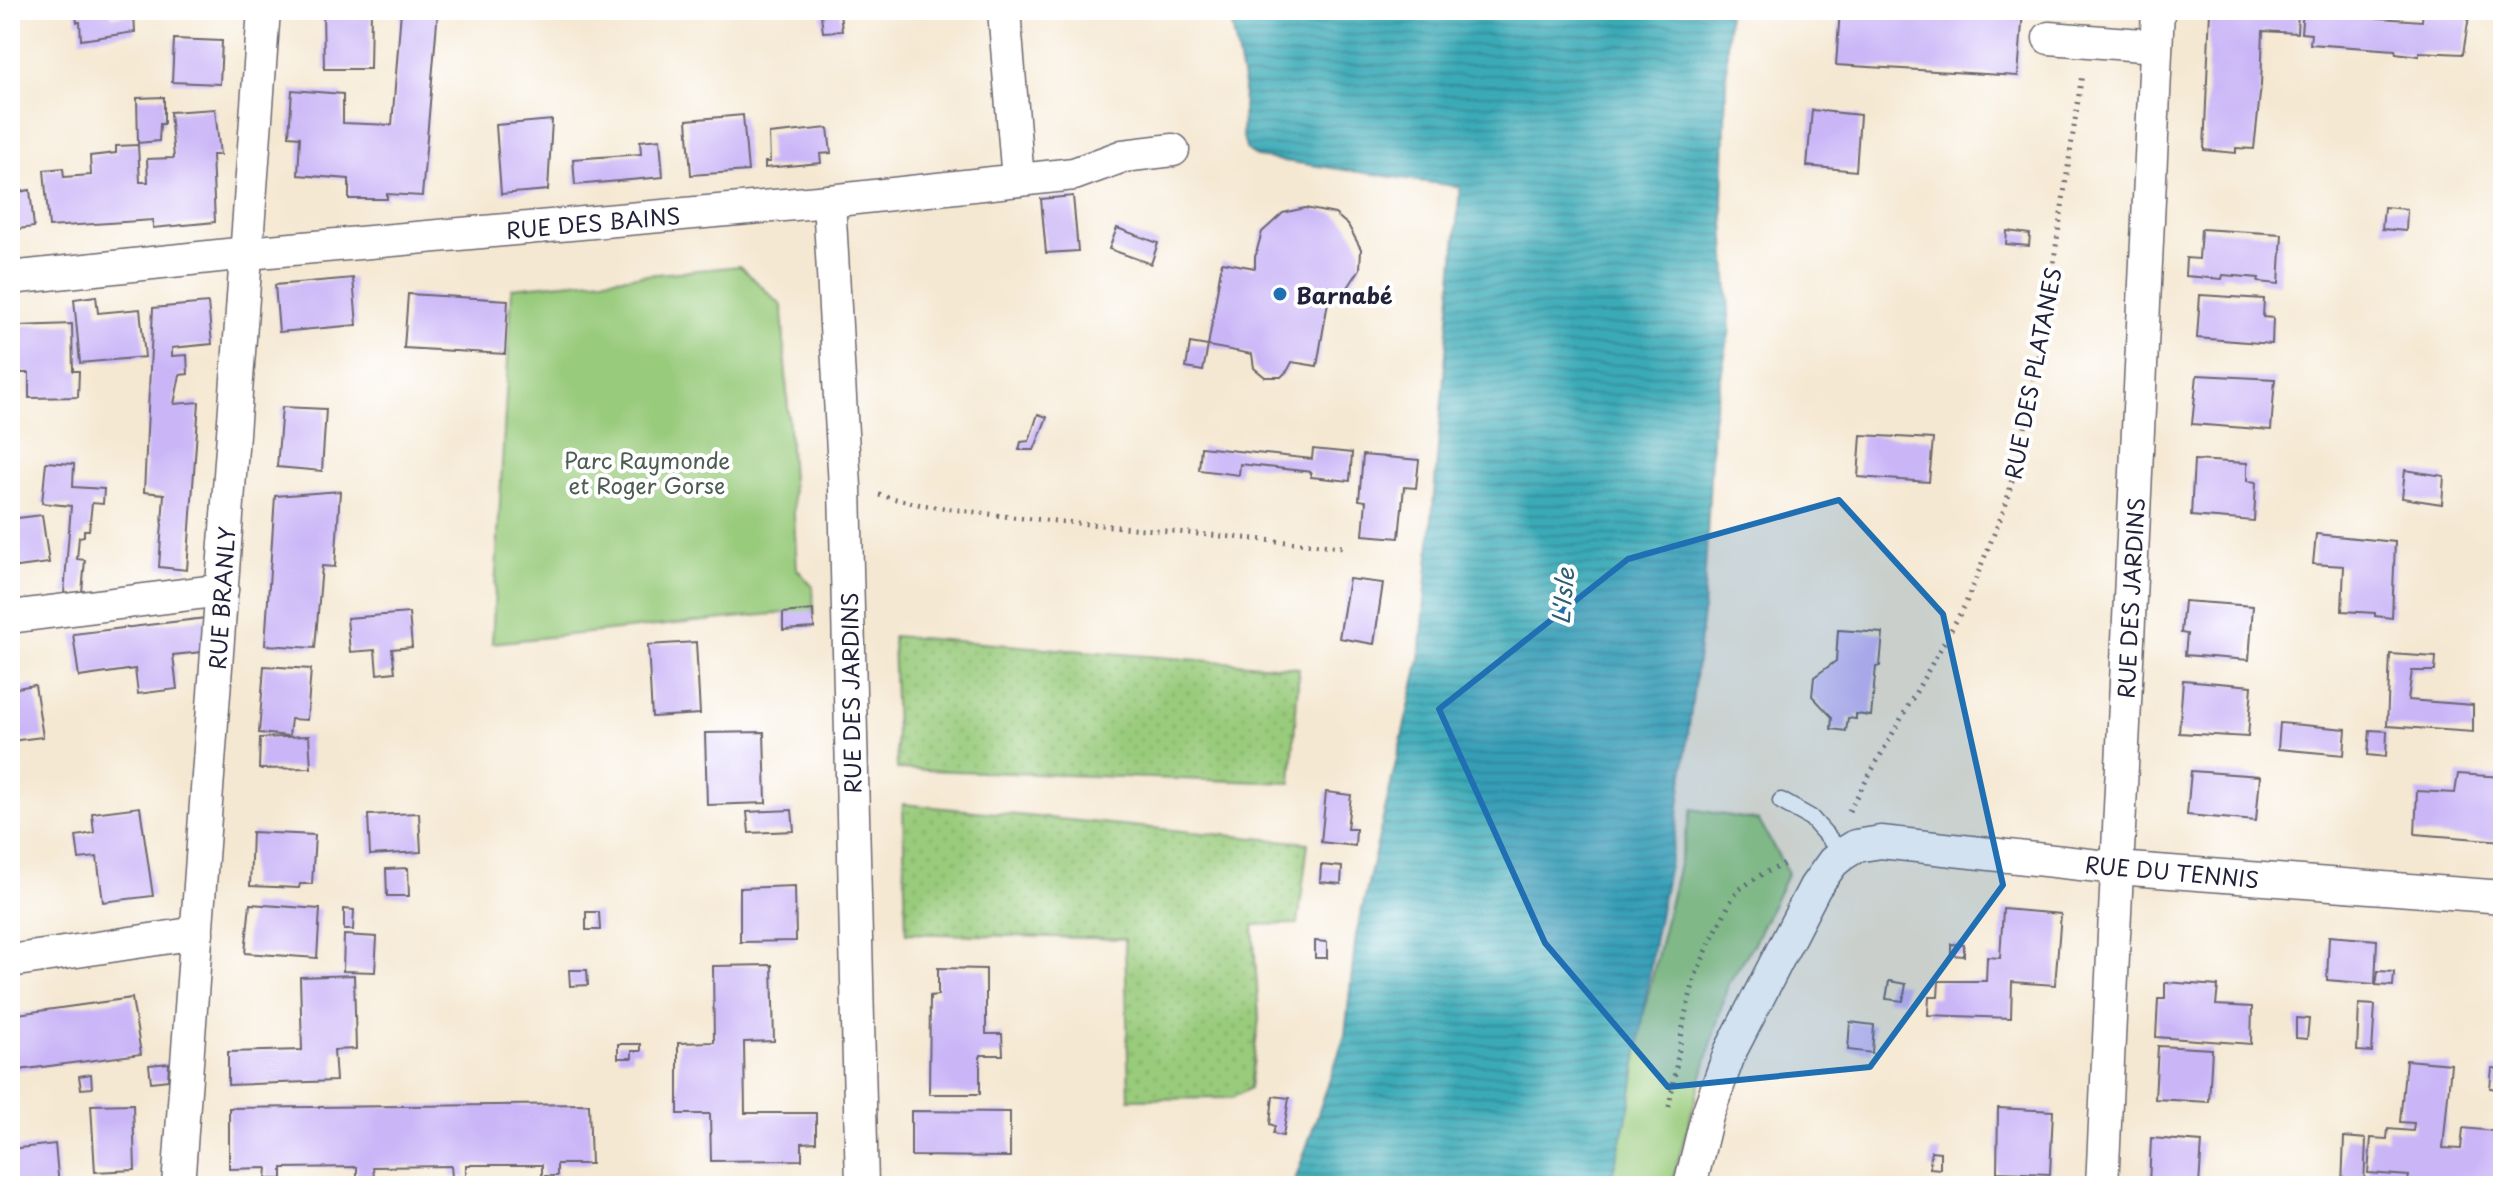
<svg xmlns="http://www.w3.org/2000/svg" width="2513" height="1196" viewBox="0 0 2513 1196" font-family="'Playpen Sans',sans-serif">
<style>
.green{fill:#99cb7b;stroke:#5e765b;stroke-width:2}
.garden{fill:url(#garden-dots);stroke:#5e765b;stroke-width:2}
.water{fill:url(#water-rules);stroke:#2e6679;stroke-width:2}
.building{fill:#cab6f7}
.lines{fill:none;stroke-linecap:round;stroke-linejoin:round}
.service-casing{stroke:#6c6770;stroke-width:19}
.minor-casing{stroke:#6c6770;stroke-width:35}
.path{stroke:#6c6770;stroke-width:5;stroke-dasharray:2 6;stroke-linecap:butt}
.service{stroke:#fff;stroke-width:16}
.minor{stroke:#fff;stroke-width:32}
.marked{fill:#1f6fb2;fill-opacity:0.2;stroke:#1f6fb2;stroke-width:6;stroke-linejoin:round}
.poi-dot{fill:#1f6fb2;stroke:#fff;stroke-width:3}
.labels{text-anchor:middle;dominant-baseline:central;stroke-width:8;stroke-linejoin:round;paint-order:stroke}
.street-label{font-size:22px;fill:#22223b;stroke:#fff}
.poi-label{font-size:22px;font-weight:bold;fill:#22223b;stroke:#fff;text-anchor:start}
.park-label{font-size:22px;fill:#4c5d51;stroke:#fff}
.water-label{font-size:24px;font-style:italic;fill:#2d5f73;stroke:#fff}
</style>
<defs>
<pattern id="garden-dots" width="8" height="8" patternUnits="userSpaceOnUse" patternTransform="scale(2)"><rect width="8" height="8" fill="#99cb7b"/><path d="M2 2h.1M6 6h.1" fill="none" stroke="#84ae6b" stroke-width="1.8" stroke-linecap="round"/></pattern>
<pattern id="water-rules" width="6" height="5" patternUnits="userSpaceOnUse" patternTransform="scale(2)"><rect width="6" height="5" fill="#3aaab7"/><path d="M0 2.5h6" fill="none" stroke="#308a96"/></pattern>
</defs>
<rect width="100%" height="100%" fill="#fff"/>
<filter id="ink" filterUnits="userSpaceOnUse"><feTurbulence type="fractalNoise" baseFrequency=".0125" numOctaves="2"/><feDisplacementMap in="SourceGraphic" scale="16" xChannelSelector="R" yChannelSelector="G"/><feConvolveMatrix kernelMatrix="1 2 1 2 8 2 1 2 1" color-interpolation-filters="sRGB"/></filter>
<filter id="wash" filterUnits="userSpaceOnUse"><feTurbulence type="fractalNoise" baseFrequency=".006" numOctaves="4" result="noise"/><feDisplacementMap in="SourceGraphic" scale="32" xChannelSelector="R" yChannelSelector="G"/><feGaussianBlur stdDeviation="1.8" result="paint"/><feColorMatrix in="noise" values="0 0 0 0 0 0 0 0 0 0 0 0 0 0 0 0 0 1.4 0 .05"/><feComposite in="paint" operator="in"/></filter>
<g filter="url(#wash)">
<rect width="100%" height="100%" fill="#f5e8d2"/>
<!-- green -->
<g class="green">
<path d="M740 266 782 306 797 569 813 587 814 615 783 613 492 643 512 288Z"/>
<path d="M1692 809 1759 821 1788 873 1753 945 1728 984 1671 1186H1603Z"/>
</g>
<!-- garden -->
<g class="garden">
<path d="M893 636 1299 668 1291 783 897 769Z"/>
<path d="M903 804 1308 843 1298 924 1253 925 1259 1019 1250 1088 1232 1098 1129 1099 1125 939 906 933Z"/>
</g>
<!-- water -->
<path class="water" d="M1229 10H1728L1723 203 1730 329 1713 420 1703 614 1677 824 1654 942 1630 1108 1609 1186H1293L1345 1035 1356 935 1420 659 1460 187 1257 157 1246 149 1242 133 1244 86Z"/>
<g id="blocks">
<!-- building -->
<g class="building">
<path d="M75 10H111L112 17 134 13 135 32 81 40 80 22H77Z"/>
<path d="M323 10H371L370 69H324Z"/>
<path d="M401 10H438L422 196 387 194V199H349V179L298 175 300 137 289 136 292 90 343 94V123L392 125Z"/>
<path d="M1840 10H2023L2018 76 1836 65Z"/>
<path d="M2210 10H2298L2297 33 2263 31 2261 85 2254 149 2236 148V153L2204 150Z"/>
<path d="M2303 10H2322V14L2422 21 2423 10H2470L2463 54 2419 52V56L2396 53 2395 50 2310 44 2311 34 2301 33Z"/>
<path d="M840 12 842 31 823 32 821 15Z"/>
<path d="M174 39 222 41 220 84 172 82Z"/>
<path d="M164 97V124H160L159 141 138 143 137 98Z"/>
<path d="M215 109 220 155H212L215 222 153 228V220L49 227 44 170 63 168 64 177 91 175 90 156 116 153V146L138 145 140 182H148L147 159 174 158 170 112Z"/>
<path d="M1812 110 1860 115 1856 171 1807 166Z"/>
<path d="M743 115 748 171 691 175 687 120Z"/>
<path d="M552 120 548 190 501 194 496 125Z"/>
<path d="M828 128 831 153 820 154 821 163 765 168V162H770L769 134Z"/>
<path d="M660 139 663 177 575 185 573 159 641 154 640 141Z"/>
<path d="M10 170H15L18 192 30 190 34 227 10 230Z"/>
<path d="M1073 196 1078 251 1046 253 1041 199Z"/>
<path d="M2384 207 2407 209 2406 231 2382 229Z"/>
<path d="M1305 208 1335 214 1348 225 1361 249 1360 269 1345 292 1328 302 1317 366 1292 362 1288 370 1281 377H1265L1254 368 1252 354 1208 346 1222 262 1255 268V257L1262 232 1283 213Z"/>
<path d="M1117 228 1158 243 1151 264 1109 249Z"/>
<path d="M2201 229 2282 234 2279 284 2258 282 2259 278 2223 275 2222 279 2185 276 2186 258 2199 259Z"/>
<path d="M2007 231 2030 234 2029 246 2006 244Z"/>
<path d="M353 278 357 325 279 332 275 285Z"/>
<path d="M408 294 508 300 505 354 404 348Z"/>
<path d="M2200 295 2264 299 2263 317 2273 318 2272 344 2197 338Z"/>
<path d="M96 296 98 313 140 309 145 357 80 363 74 299Z"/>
<path d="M208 303 212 344 172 348V356L187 355 188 374 180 375 174 404 199 402 187 570 159 567 164 494 144 492 153 308Z"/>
<path d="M72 324 73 371H79L78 397 29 398V373H19L18 326Z"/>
<path d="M1190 343 1208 346 1203 371 1186 368Z"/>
<path d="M2197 375 2275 379 2271 430 2192 424Z"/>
<path d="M282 407 326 409 322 471 277 467Z"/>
<path d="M1038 414 1047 417 1034 450H1019L1021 442 1029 441Z"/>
<path d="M1861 435 1933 439 1929 482 1858 477Z"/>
<path d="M1201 447 1312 459 1313 449 1352 453 1350 481 1311 477V472L1240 464 1239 475 1199 470Z"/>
<path d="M1363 455 1419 460 1416 488 1404 487 1399 538 1363 535 1366 501 1359 500Z"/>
<path d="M2194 460 2247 463V481L2256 482 2254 521 2191 516Z"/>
<path d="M46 462 74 464 73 487 104 489 103 504 92 503 89 530H84V536L79 537 77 559 85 560 82 592 64 594 71 506 42 503Z"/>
<path d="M2405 470 2444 476 2442 504 2402 498Z"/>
<path d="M340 491 335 567 322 566 315 648 265 645 275 496Z"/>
<path d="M42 515 49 563 10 568V519Z"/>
<path d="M2316 534 2395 542 2392 618 2375 616V613L2342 611 2344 566 2313 564Z"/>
<path d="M1349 579 1383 583 1374 644 1339 638Z"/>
<path d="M2184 601 2253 606 2249 660 2185 655 2187 634 2181 633Z"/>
<path d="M813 610 814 628 783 630V613Z"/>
<path d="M409 613 412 647 392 649 395 672 377 674 375 650 350 652 347 618Z"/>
<path d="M206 618 202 652 173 655 177 689 138 694 135 669 79 677 73 634Z"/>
<path d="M1838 630 1883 633 1880 666 1876 667 1871 716 1856 714V719L1848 718 1846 731 1831 729 1832 717 1812 696 1814 677 1836 661Z"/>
<path d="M696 642 700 714 652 717 648 645Z"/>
<path d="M2390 654 2436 657 2435 671H2412L2408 700 2473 705V732L2387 726Z"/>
<path d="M264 666 311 669 307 720 291 719 289 736 259 733Z"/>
<path d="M2183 680 2252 686 2248 737 2179 733Z"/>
<path d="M35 685 43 737 10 741V689Z"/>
<path d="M2280 723 2346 729 2344 755 2278 749Z"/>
<path d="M2370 730 2387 731 2386 757 2368 755Z"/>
<path d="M764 732 766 803 707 805 705 733Z"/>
<path d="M309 736 311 768 259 769 260 738Z"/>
<path d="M2191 771 2260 776 2256 821 2187 815Z"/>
<path d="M2458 774 2503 777V841L2415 834 2417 791 2455 793Z"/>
<path d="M1326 792 1351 795 1347 829H1356L1355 846 1321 842Z"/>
<path d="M140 807 153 896 103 902 97 857 79 859 76 836 94 833 92 813Z"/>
<path d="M792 810 794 831 749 833 747 812Z"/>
<path d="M419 813 421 852 370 855 368 815Z"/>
<path d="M252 832 315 835 312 884H300L299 888 250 886Z"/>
<path d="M1321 865 1342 867 1341 884 1320 882Z"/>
<path d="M408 868 409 896H387L386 869Z"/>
<path d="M795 886 796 941 740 942V888Z"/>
<path d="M250 904 320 909 317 958 245 953Z"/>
<path d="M344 909 354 910 353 930H344Z"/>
<path d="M2003 909 2061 914 2055 985 2012 982 2011 1018 1928 1015 1929 997H1938L1939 981H1986L1987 957 2000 958Z"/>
<path d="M586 912H599L600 930H586Z"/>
<path d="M344 935 377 937 375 972 343 971Z"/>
<path d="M2329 936 2377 940 2375 984 2327 980Z"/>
<path d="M1315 941 1327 942V958H1315Z"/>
<path d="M1951 944 1964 945V956L1951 955Z"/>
<path d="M772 965 774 1041 744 1042 745 1113H816V1142L802 1143V1160L711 1161 710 1114H678V1043L714 1042 713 966Z"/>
<path d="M938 968 986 969V1034H1002L1003 1055H980V1094H929L930 996 938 995Z"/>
<path d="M569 970H587L588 985 570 986Z"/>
<path d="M2378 971 2394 972 2393 986 2376 985Z"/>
<path d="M354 975 356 1049 334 1050 336 1081 228 1085V1052L302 1050 300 977Z"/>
<path d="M1889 981 1906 984 1903 1001 1886 999Z"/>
<path d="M2165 982 2218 986 2216 1005 2252 1007 2251 1044 2156 1037 2158 999H2165Z"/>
<path d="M132 998 141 1054 11 1071 10 1015Z"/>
<path d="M2359 1004 2375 1005 2372 1052 2357 1051Z"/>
<path d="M2296 1018 2309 1019 2307 1039 2296 1038Z"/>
<path d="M1850 1022 1874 1025 1872 1053 1848 1050Z"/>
<path d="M618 1044H641V1051H632V1058H618Z"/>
<path d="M2158 1046 2212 1049 2209 1102 2155 1099Z"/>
<path d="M2406 1060 2451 1064 2443 1148 2461 1149 2463 1128 2503 1132 2502 1186H2465L2408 1181 2409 1176 2368 1173 2371 1138 2387 1139 2388 1129 2413 1131 2414 1123 2400 1122Z"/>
<path d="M169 1063 168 1080 151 1082 149 1065Z"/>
<path d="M2492 1068 2503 1069V1090L2490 1088Z"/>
<path d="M91 1074 92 1088 81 1089 79 1076Z"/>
<path d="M1273 1096 1289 1098 1283 1136 1273 1134 1275 1126 1270 1124Z"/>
<path d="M133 1104 135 1170 95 1172 91 1105Z"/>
<path d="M589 1104 591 1164H557V1176H542V1165H466V1177H452L451 1166 373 1167 374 1177 357 1178V1167L282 1168V1179H266L267 1168 229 1169V1108Z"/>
<path d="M1998 1108 2053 1111 2050 1174 1997 1172Z"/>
<path d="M911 1111 1010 1112V1157L911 1156Z"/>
<path d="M2344 1137 2366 1139 2364 1186H2342Z"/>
<path d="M2151 1138 2202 1142 2199 1186H2149Z"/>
<path d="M55 1144 59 1186H12L10 1149Z"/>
<path d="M1931 1151 1940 1152V1169L1930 1168Z"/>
</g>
</g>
</g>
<g filter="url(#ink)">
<use href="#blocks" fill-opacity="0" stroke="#6c6770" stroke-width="2"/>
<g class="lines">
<defs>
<path id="service" d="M1781 801 1811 818 1843 854"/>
<g id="minor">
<path d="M1004 10 1018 180"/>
<path d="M2049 38 2156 46"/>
<path d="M829 201 845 487 862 1186"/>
<path d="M10 278 247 253 829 201 1074 174 1123 156 1173 150"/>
<path d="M10 617 222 590"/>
<path d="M10 961 197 933"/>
<path d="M178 1186 264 10"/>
<path d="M1690 1186 1707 1116 1730 1052 1815 887 1833 862 1843 854 1856 846 1881 842 2117 868 2503 897"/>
<path d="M2102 1186 2158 10"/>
</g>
</defs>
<!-- service casing -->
<use href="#service" class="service-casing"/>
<!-- minor casing -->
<use href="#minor" class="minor-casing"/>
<!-- path -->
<g class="path">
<path d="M879 495 922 505 1011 517 1343 547"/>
<path d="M1849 811 1965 605 2005 507 2022 444 2049 293 2082 74"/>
<path d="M1669 1107 1685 1015 1695 977 1711 940 1732 899 1740 889 1762 874 1787 863"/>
</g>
<!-- service -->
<use href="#service" class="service"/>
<!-- minor -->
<use href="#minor" class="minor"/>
</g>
</g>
<!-- marked area -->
<path class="marked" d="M1839 500 1943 614 2003 885 1870 1067 1668 1087 1545 943 1439 709 1628 559Z"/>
<!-- markers -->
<circle class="poi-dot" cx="1280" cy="294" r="8"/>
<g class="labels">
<!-- street labels -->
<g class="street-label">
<text transform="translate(593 222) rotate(-5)">RUE DES BAINS</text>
<text transform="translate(2032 373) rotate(-79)">RUE DES PLATANES</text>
<text transform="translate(221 598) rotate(-86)">RUE BRANLY</text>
<text transform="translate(2130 598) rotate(-87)">RUE DES JARDINS</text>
<text transform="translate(850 693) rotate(-91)">RUE DES JARDINS</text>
<text transform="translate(2172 871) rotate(5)">RUE DU TENNIS</text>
</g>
<!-- poi labels -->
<g class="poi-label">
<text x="1296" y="294">Barnabé</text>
</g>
<!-- park labels -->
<g class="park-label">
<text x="647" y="459">Parc Raymonde<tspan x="647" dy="25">et Roger Gorse</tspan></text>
</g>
<!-- water labels -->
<g class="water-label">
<text transform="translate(1562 596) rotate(-85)">L'Isle</text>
</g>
</g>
<!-- margin -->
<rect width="2513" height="1196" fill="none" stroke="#fff" stroke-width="40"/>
</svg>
